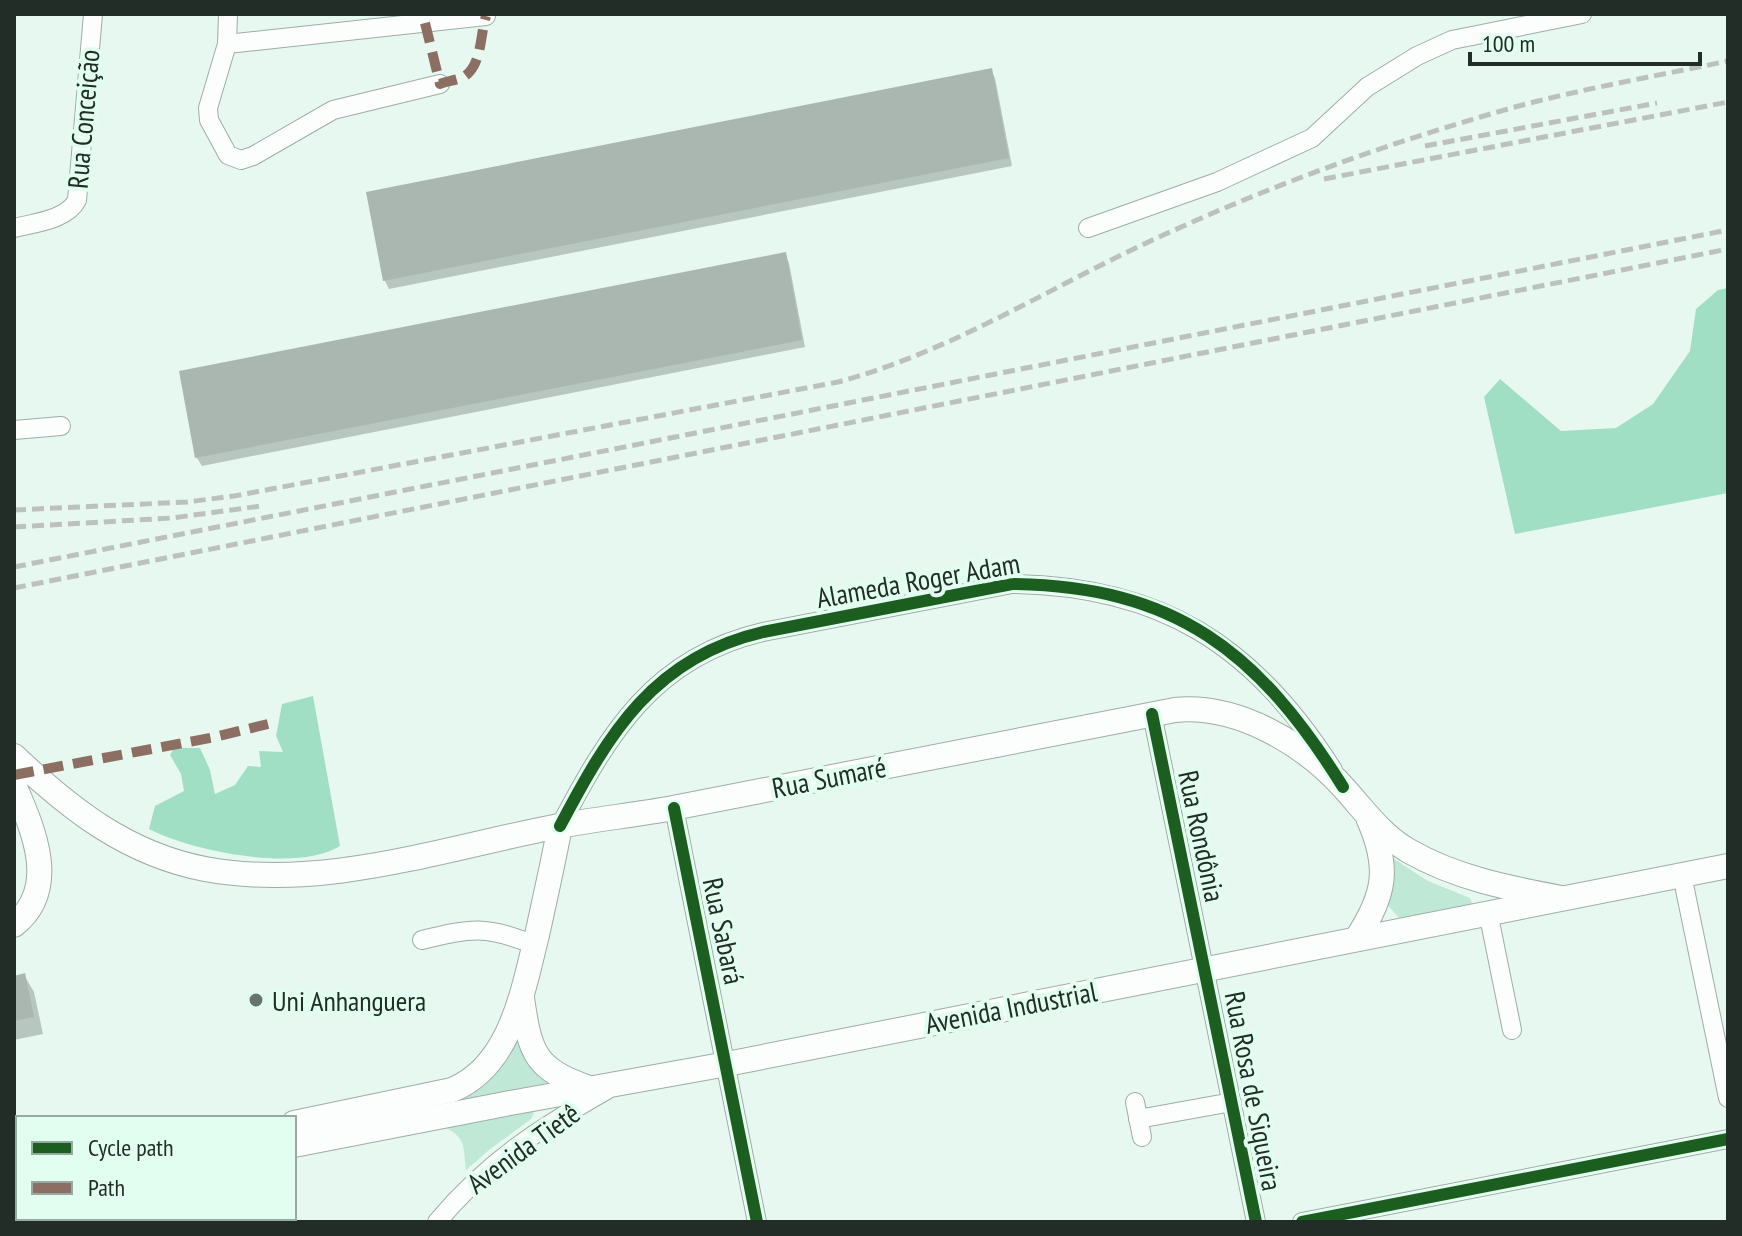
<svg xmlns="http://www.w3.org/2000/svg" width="1742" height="1236" viewBox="0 0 1742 1236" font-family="'PT Sans Narrow',sans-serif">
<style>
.green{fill:#bfe9d6}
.forest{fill:#a1dfc5}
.shadow{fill:#0003}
.building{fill:#a9b7b0}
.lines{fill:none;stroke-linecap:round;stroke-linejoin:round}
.minor-casing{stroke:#9faca6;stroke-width:20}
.major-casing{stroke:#9faca6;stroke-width:26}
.minor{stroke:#fbfefd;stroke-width:18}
.major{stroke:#fbfefd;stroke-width:24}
.rail{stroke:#bcc1bf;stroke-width:5;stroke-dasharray:12 6;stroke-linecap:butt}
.quiet{stroke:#8d6e63;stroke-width:10;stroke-dasharray:20 10;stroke-linecap:butt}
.cycleway-casing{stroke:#e1fef0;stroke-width:17}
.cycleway{stroke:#1b5e20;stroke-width:12}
.poi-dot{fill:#67746e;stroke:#e1fef0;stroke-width:3}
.labels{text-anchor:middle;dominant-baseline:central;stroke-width:8;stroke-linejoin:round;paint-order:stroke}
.street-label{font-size:28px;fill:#222d28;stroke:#e1fef0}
.poi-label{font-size:28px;fill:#222d28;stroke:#e1fef0;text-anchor:start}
</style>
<rect width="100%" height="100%" fill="#e7f8f0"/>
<!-- green -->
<g class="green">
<path d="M1390 859H1394L1428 881 1470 898 1473 906 1404 919 1399 918 1386 903Z"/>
<path d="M518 1030 539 1075 546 1082 544 1088 438 1112Z"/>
<path d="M531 1111 534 1113 531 1119 489 1150 466 1170C463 1147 467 1138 444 1127Z"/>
</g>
<!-- forest -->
<g class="forest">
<path d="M1728 288V493L1515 534 1484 397 1500 379 1561 431 1616 428 1653 404 1690 351 1696 309 1718 290Z"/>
<path d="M313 696 340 846C298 873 191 851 149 829L155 806 184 791 181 774 170 755 174 748H200L210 770 215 794 235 785 248 766 261 767 259 751 283 752 276 736 282 704Z"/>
</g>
<!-- shadow -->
<g class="shadow">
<path d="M991 71 995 78 1012 166 389 289 385 281 368 193Z"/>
<path d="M785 255 789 263 805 347 202 466 197 458 181 373Z"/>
<path d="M24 975 34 992 43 1034 14 1040V978Z"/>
</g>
<!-- building -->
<g class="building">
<path d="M992 68 1009 158 383 281 366 192Z"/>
<path d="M786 252 802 340 195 458 179 371Z"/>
<path d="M25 973 34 1017 14 1021V976Z"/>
</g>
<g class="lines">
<defs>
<g id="minor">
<path d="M228 14 227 44 208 108 209 120 228 155 241 160 253 156 333 110 440 84"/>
<path d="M227 44 486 16 485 14"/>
<path d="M14 228C34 223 67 220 77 200L93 14"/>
<path d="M1088 228 1217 182 1312 138 1367 87 1417 56 1452 40 1582 14"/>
<path d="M14 430 61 426"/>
<path d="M1152 714 1256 1222"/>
<path d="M674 808 757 1222"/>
<path d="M560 826C609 733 654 657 763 632L1012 584C1161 586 1254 645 1333 770"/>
<path d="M1682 875 1728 1098"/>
<path d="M1488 912 1512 1030"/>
<path d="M422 940C472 928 486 925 534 945"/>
<path d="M1135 1102 1142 1137"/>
<path d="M1138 1119 1232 1102"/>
<path d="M118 1218 119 1222"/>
<path d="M437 1222C487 1162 540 1128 607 1090"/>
<path d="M1302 1222 1728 1139"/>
</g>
<g id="major">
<path d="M14 756C70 809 127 854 205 869 323 891 444 848 559 826 597 819 635 815 673 808 841 776 1008 743 1175 710 1237 704 1303 743 1343 787 1364 810 1381 835 1409 851 1456 878 1508 888 1561 898"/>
<path d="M14 785C33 829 60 888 14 925"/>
<path d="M1357 938C1385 895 1390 868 1369 820"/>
<path d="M522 998C530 1054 535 1069 589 1088"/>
<path d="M294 1123 452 1090C511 1066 523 990 537 935 545 899 553 863 560 826"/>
<path d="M294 1145 510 1103 727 1064 1728 866"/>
<path d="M14 1180 18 1179"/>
<path d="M14 1200 18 1199"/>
</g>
</defs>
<!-- minor casing -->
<use href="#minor" class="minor-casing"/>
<!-- major casing -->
<use href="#major" class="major-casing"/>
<!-- minor -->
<use href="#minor" class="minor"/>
<!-- major -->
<use href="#major" class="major"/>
<!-- rail -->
<g class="rail">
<path d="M1425 146 1657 103"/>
<path d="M1324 179 1728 102"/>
<path d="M14 510 187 502 234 496 838 382C953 351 1050 287 1157 238 1271 185 1394 141 1515 107 1585 88 1657 76 1728 61"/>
<path d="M14 527 172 518 261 506"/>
<path d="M14 567 1728 230"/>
<path d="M14 588 1728 249"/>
</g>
<!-- quiet -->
<g class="quiet">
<path d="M425 23 440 84C447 81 459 80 465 76 482 64 480 35 486 16"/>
<path d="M14 775 215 737 268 724"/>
</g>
<defs>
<g id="cycleway">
<path d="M1152 714 1256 1222"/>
<path d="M674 808 757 1222"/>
<path d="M560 826C609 733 654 657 763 632L1012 584C1176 586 1259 652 1343 787"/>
<path d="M1302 1222 1728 1139"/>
</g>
</defs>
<!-- cycleway casing -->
<use href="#cycleway" class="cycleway-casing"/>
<!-- cycleway -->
<use href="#cycleway" class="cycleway"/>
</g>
<!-- markers -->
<circle class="poi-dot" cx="256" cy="1000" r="8"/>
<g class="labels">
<!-- street labels -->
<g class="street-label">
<text transform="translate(83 119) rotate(-85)">Rua Conceição</text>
<text transform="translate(918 580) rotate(-10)">Alameda Roger Adam</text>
<text transform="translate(829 777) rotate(-11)">Rua Sumaré</text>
<text transform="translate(1202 836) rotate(78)">Rua Rondônia</text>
<text transform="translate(724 931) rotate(78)">Rua Sabará</text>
<text transform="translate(1011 1007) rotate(-11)">Avenida Industrial</text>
<text transform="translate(1254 1091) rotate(79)">Rua Rosa de Siqueira</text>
<text transform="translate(523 1148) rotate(-36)">Avenida Tietê</text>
</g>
<!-- poi labels -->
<g class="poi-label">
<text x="272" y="1000">Uni Anhanguera</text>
</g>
</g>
<!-- border -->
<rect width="1742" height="1236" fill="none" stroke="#222d28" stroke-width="32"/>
<!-- legend -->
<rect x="16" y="1116" width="280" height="104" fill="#e1fef0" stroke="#95aaa0" stroke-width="2"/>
<rect x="32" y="1142" width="40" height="12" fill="#1b5e20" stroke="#95aaa0" stroke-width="2"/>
<text x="88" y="1156" font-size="24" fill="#222d28">Cycle path</text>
<rect x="32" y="1182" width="40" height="12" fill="#8d6e63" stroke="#95aaa0" stroke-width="2"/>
<text x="88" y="1196" font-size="24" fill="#222d28">Path</text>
<!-- scale -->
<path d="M1470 52v12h230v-12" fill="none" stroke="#222d28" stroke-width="4"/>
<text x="1482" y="52" font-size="24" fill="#222d28" stroke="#e1fef0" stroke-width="6" paint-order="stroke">100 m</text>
</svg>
